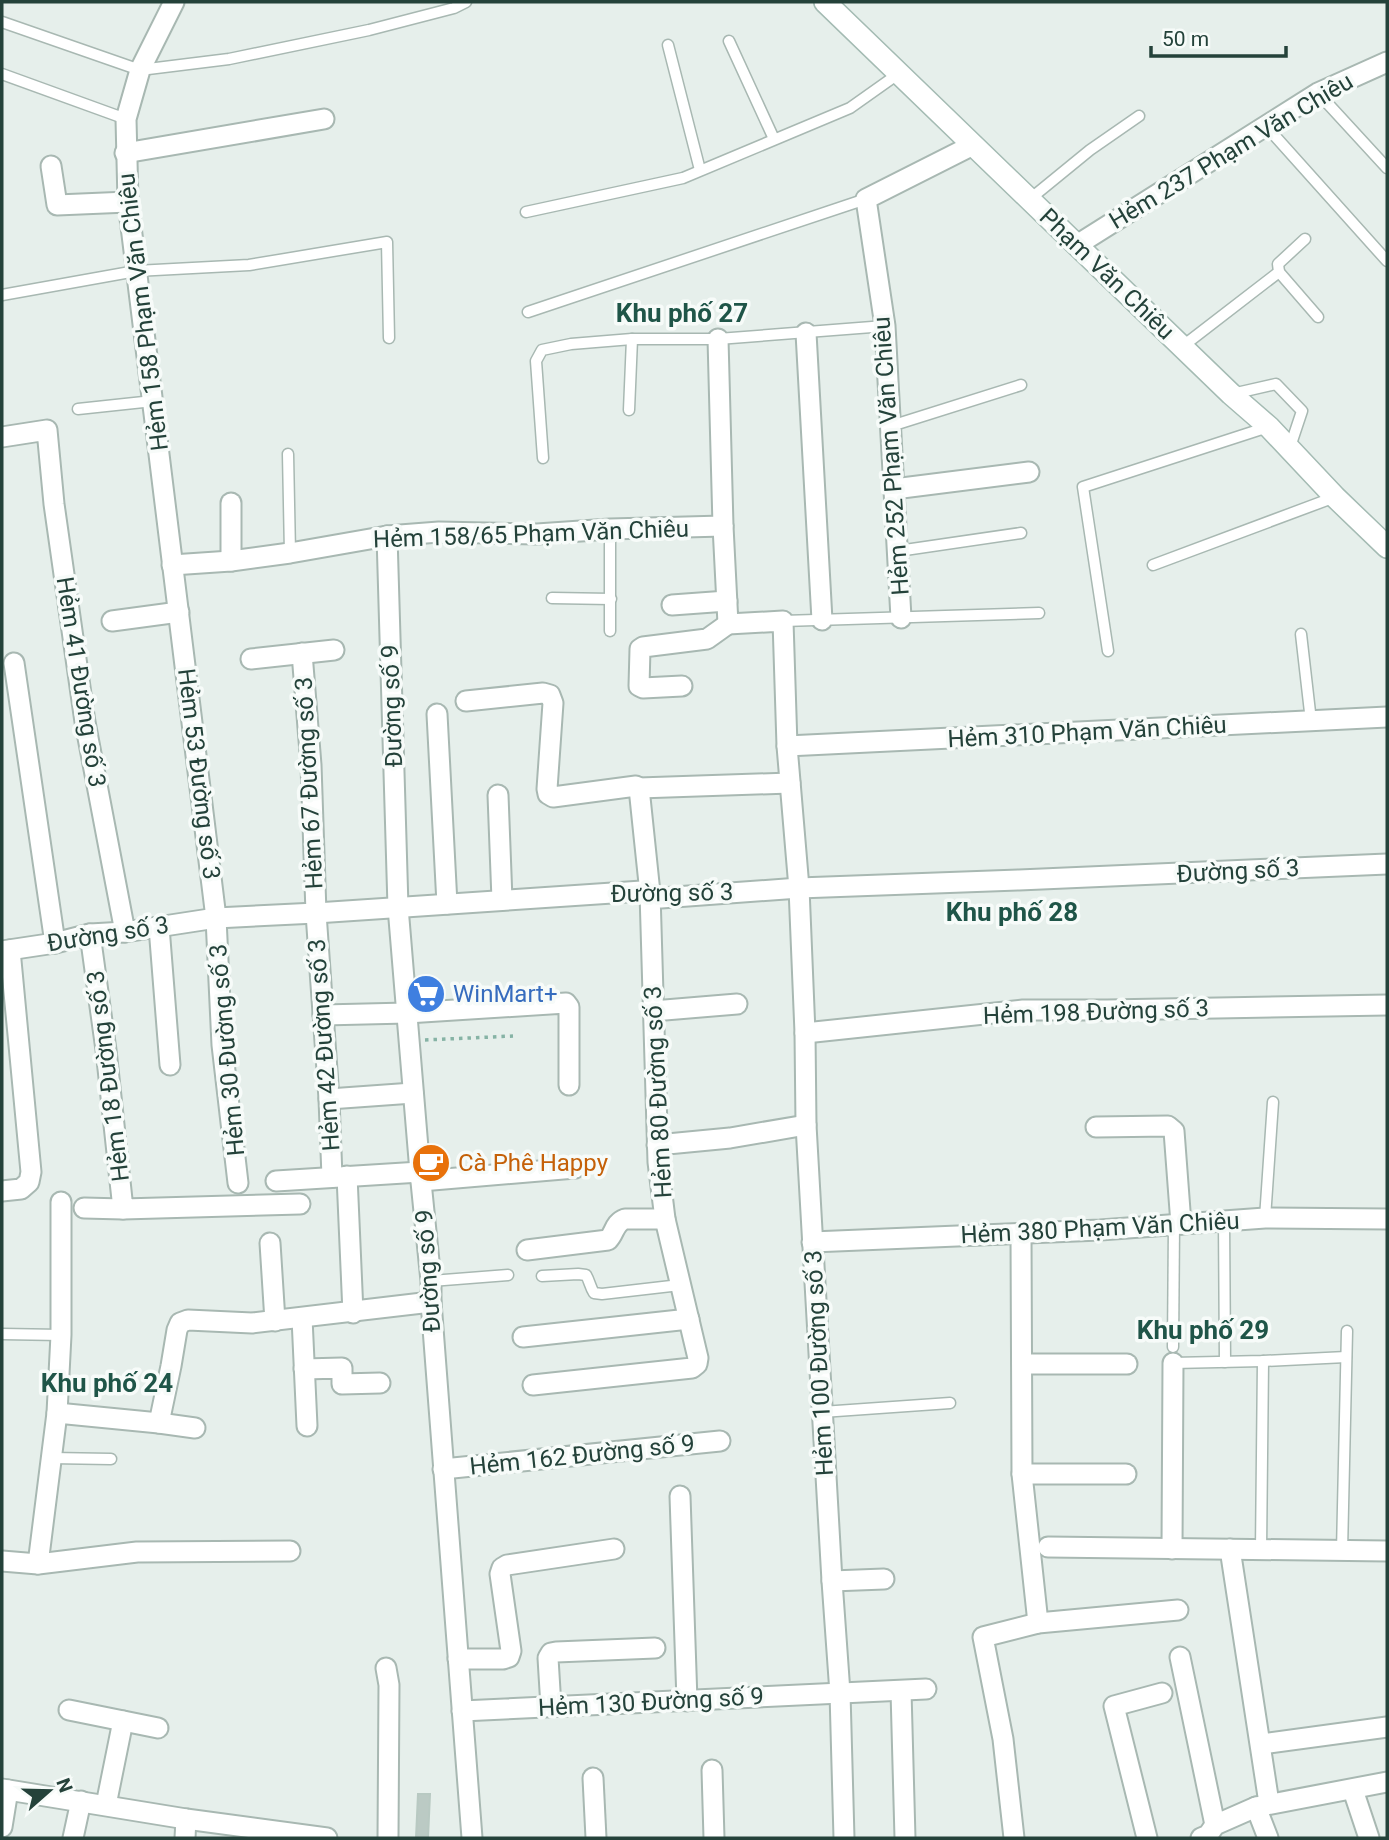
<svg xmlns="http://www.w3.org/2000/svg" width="1389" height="1840" viewBox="0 0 1389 1840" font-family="Roboto,sans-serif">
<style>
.building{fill:#bbcac4;stroke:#b8c9c2;stroke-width:2}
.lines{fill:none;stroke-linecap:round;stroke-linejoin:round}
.service-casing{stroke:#a8b8b2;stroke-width:13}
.minor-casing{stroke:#a8b8b2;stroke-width:23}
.secondary-casing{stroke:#a4bbb3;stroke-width:24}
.path{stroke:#86b3a5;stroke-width:3.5;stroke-dasharray:3.5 5;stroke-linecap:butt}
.service{stroke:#fff;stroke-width:10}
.minor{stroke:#fff;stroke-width:19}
.secondary{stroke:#fff;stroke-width:21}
.labels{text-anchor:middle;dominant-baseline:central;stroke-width:7;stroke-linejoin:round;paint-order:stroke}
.street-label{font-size:24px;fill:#24423a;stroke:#f7fbf9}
.shop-label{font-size:24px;fill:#366cbe;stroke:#f7fbf9;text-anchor:start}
.food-label{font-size:24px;fill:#c56008;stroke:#f7fbf9;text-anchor:start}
.neighbourhood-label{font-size:26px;font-weight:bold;fill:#1f5548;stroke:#f7fbf9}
</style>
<rect width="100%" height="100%" fill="#e6efeb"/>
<!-- building -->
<path class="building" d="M418 1794H430L428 1838H416Z"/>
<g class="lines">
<defs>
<g id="service">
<path d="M2 22 140 70 229 59 369 30 454 8 466 2"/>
<path d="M729 41 774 139"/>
<path d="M668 45 700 170"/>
<path d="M2 74 126 119"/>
<path d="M1318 93 1387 168"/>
<path d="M1266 126 1387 261"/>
<path d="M1030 199 1090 150 1139 116"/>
<path d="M526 212 683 178 850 108 898 74"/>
<path d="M1279 272 1318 317"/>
<path d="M2 295 136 271 249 265 387 242 389 338"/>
<path d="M528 312 866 199"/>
<path d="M1183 346 1279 272 1278 264 1305 239"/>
<path d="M1232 394 1276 384 1302 411 1290 447"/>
<path d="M78 409 153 401"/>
<path d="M629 410 632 339"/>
<path d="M891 426 1021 385"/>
<path d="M288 454 290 553"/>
<path d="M543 458 536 361 542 350 571 344 632 339H718L885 326"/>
<path d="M610 529V631"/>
<path d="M898 551 1021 533"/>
<path d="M1153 565 1335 497"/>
<path d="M552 598 611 599"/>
<path d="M783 621 1039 613"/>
<path d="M1301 634 1311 721"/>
<path d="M1108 651 1083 487 1268 427"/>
<path d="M1265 1218 1273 1102"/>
<path d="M1224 1220 1225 1362"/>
<path d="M542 1276 578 1274 586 1275C590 1282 590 1287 594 1293L602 1294 680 1285"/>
<path d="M431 1281 508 1275"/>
<path d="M2 1334 61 1335"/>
<path d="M1173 1347 1174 1224"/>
<path d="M1173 1363 1263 1361 1346 1357"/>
<path d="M822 1412 950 1403"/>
<path d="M51 1458 111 1459"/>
<path d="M1261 1550 1263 1361"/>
<path d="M1342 1551 1347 1331"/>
</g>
<g id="minor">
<path d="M174 2 140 70 126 119 128 202 216 918 222 1045 238 1183"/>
<path d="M125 153 324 119"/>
<path d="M51 166 57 205 128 202"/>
<path d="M1077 245 1318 93 1387 62"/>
<path d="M806 333 822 620"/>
<path d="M718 339 723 526 728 624 783 621 787 746 799 888 805 1033 806 1125 832 1581 840 1693 844 1838"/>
<path d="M2 437 47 430 54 504 85 722 125 932"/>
<path d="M894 489 1029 472"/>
<path d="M231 503V561"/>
<path d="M387 536 398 907 420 1172 431 1281V1302L472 1838"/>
<path d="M172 565 231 561 290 553 387 536 439 532 537 534 610 529 723 526"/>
<path d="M672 605 727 601"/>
<path d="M901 618 885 326 866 199 973 145"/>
<path d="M112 621 179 612"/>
<path d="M302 653 311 765 316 913 329 1099 332 1177"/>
<path d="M251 659 334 650"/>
<path d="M14 663 55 943"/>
<path d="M682 686 643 688 639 686 640 649 643 647 707 639 728 624"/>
<path d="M466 701 543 693 550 695 553 703 547 789 548 794 553 797 636 786 639 788 650 893 658 1162 665 1219 698 1358 697 1364 692 1368 533 1385"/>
<path d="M437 714 447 904"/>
<path d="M787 746 1387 717"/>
<path d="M639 788 790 783"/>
<path d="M498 795 502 900"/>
<path d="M159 927 170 1065"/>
<path d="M90 934 106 1050 123 1209 300 1204"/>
<path d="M2 951 55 943 90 934 125 932 216 918 316 913 642 891 661 898 799 888 1019 880 1387 864"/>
<path d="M653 1011 737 1004"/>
<path d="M323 1015 407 1013 566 1003 569 1007V1085"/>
<path d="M805 1033 1023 1010H1107L1387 1005"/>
<path d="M329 1099 413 1093"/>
<path d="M1096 1127 1168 1126 1174 1131 1181 1224"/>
<path d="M657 1145 730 1138 806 1125"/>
<path d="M347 1176 353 1313"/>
<path d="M276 1181 420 1172"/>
<path d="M421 1181 575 1168"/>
<path d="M2 1191 21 1189 29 1182 31 1172 10 950"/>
<path d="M84 1208 123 1209"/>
<path d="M1021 1234 1022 1474 1038 1623"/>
<path d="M812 1242 1100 1230 1265 1218 1387 1219"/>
<path d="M270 1243 275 1321"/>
<path d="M527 1250 608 1240C615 1233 614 1223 625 1219H665"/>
<path d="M302 1318 307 1426"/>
<path d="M523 1337 689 1319"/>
<path d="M1022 1364H1127"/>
<path d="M304 1369 342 1368V1384L380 1383"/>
<path d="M57 1413 159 1423 171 1366 177 1330 180 1323 188 1320 252 1323 431 1302"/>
<path d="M159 1423 195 1428"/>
<path d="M443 1469 720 1441"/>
<path d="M1022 1474H1126"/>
<path d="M680 1496 687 1701"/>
<path d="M1048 1547 1387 1551"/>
<path d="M1172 1549 1173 1363"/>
<path d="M1230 1549 1269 1803"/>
<path d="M2 1561 38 1564 137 1552 290 1551"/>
<path d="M38 1564 57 1413 61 1335V1202"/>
<path d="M832 1581 884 1579"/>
<path d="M1180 1657 1215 1825"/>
<path d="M458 1659H503L509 1657 511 1651 500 1574 502 1568 507 1565 614 1549"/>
<path d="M386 1668 389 1685 388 1838"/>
<path d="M901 1691 905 1838"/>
<path d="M551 1707 548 1658 551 1653 556 1652 655 1648"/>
<path d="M69 1710 158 1728"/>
<path d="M462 1711 926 1689"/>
<path d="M1262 1744 1387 1727"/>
<path d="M712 1770 714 1838"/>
<path d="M593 1778 596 1838"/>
<path d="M2 1789 186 1819 327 1838"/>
<path d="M1353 1790 1369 1838"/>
<path d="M106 1805 123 1721"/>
<path d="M1256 1807 1268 1838"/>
<path d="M2 1827 8 1790"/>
<path d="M73 1838 81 1801"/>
<path d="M185 1838 186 1819"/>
<path d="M1014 1838 1003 1739 983 1637 1038 1623 1178 1610"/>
<path d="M1147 1838 1114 1706 1162 1693"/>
<path d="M1201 1838 1208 1835 1215 1825 1256 1807 1387 1782"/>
</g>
<path id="secondary" d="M825 2 1231 394 1269 427 1335 497 1387 547"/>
</defs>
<!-- service casing -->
<use href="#service" class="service-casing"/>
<!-- minor casing -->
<use href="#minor" class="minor-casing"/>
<!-- secondary casing -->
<use href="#secondary" class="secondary-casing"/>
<!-- path -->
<path class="path" d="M425 1040 513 1036"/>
<!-- service -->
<use href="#service" class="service"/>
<!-- minor -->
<use href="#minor" class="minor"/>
<!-- secondary -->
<use href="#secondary" class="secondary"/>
</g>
<!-- icons -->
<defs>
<symbol id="supermarket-disc" viewBox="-11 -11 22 22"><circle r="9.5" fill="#3f7fe0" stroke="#f7fbf9"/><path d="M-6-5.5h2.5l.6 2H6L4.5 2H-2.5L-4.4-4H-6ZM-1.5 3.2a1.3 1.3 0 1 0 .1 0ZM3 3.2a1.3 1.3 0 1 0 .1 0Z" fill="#fff"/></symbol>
<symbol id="cafe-disc" viewBox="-11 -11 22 22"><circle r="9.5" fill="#e8710a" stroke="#f7fbf9"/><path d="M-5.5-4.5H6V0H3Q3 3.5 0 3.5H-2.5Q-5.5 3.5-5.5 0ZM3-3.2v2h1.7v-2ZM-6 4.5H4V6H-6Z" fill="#fff"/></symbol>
</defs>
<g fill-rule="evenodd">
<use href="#supermarket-disc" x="404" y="972" width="44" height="44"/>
<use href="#cafe-disc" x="409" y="1141" width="44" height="44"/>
</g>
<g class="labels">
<!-- street labels -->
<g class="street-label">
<text transform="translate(1231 151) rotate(-31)">Hẻm 237 Phạm Văn Chiêu</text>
<text transform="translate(1107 274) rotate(44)">Phạm Văn Chiêu</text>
<text transform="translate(143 312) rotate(-97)">Hẻm 158 Phạm Văn Chiêu</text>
<text transform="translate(891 456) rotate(-94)">Hẻm 252 Phạm Văn Chiêu</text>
<text transform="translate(531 534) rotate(-2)">Hẻm 158/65 Phạm Văn Chiêu</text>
<text transform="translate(81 682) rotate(81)">Hẻm 41 Đường số 3</text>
<text transform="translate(392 706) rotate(-92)">Đường số 9</text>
<text transform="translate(1087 732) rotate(-3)">Hẻm 310 Phạm Văn Chiêu</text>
<text transform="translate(199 774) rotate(83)">Hẻm 53 Đường số 3</text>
<text transform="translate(309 783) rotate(-93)">Hẻm 67 Đường số 3</text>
<text transform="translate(1238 871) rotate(-3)">Đường số 3</text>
<text transform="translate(672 893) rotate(-1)">Đường số 3</text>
<text transform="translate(108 934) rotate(-9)">Đường số 3</text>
<text transform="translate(1096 1012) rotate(-2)">Hẻm 198 Đường số 3</text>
<text transform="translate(324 1045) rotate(-94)">Hẻm 42 Đường số 3</text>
<text transform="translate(227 1050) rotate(-95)">Hẻm 30 Đường số 3</text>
<text transform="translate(108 1076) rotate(-97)">Hẻm 18 Đường số 3</text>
<text transform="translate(658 1092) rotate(-93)">Hẻm 80 Đường số 3</text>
<text transform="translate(1100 1228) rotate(-3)">Hẻm 380 Phạm Văn Chiêu</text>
<text transform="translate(428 1271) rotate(-94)">Đường số 9</text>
<text transform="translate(819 1363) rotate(-93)">Hẻm 100 Đường số 3</text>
<text transform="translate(582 1455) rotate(-6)">Hẻm 162 Đường số 9</text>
<text transform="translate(651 1702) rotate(-3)">Hẻm 130 Đường số 9</text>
</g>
<!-- shop labels -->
<g class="shop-label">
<text x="453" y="994">WinMart+</text>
</g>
<!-- food labels -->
<g class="food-label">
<text x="458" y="1163">Cà Phê Happy</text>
</g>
<!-- neighbourhood labels -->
<g class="neighbourhood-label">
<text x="682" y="313">Khu phố 27</text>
<text x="1012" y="912">Khu phố 28</text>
<text x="1203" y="1330">Khu phố 29</text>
<text x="107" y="1383">Khu phố 24</text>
</g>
</g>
<!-- border -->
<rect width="1389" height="1840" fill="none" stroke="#24423a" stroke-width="7"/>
<!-- north arrow -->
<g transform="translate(49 1791) rotate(70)" stroke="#f7fbf9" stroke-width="5" paint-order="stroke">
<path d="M0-5L12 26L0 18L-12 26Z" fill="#24423a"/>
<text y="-10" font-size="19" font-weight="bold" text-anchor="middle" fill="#24423a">N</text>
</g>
<!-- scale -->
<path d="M1151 46v10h135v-10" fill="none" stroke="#24423a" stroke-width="3.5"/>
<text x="1162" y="46" font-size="21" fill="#24423a" stroke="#f7fbf9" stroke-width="5" paint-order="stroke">50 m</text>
</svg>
